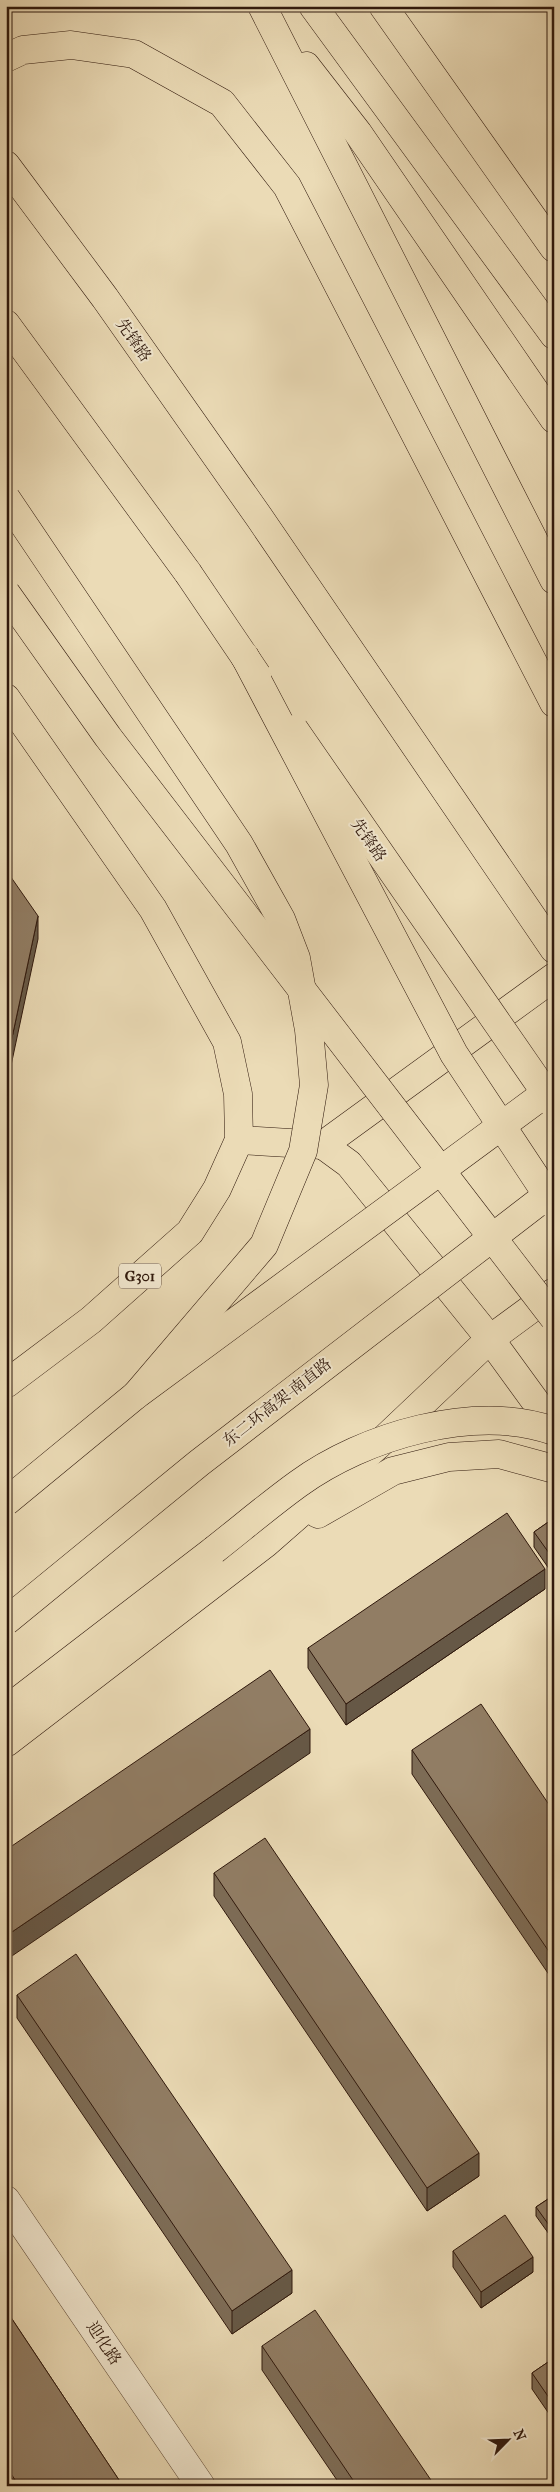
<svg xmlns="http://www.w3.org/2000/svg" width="560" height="2492" viewBox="0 0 560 2492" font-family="'IM FELL French Canon','Noto Serif SC',serif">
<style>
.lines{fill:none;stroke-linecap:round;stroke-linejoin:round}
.street-casing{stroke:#5e4936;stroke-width:29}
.primary-casing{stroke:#2f180c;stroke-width:29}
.highway-casing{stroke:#2f180c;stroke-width:29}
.street{stroke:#f2e8d0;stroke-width:28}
.primary{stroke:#ebdbb6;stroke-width:28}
.highway{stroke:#ebdbb6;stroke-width:28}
.primary-bridge-casing{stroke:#2f180c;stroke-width:29;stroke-linecap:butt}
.highway-bridge-casing{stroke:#2f180c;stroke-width:29;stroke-linecap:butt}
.primary-bridge{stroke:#ebdbb6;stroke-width:28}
.highway-bridge{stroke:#ebdbb6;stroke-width:28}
.wall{fill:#7d6c56;stroke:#2f180c}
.shaded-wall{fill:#665846;stroke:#2f180c}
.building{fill:#917d64;stroke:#2f180c}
.labels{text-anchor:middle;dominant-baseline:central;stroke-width:4;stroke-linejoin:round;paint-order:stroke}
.shield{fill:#f2e8d0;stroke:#6a5647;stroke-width:1}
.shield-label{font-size:15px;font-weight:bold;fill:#2f180c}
.street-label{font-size:16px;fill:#2f180c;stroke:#f2e8d0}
</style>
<rect width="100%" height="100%" fill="#ebdbb6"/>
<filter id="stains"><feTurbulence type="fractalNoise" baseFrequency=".004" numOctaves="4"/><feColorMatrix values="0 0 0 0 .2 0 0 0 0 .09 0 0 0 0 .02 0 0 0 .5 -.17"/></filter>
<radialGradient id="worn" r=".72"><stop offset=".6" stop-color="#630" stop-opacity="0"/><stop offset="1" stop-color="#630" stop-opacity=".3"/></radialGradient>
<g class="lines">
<defs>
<path id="street" d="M6 2200 201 2486"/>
<g id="primary">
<path d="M6 165 105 298 259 517 554 949"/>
<path d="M6 324 188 573"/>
</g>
<g id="highway">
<path d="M262 6 554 580"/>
<path d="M313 6 554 335"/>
<path d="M383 6 554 248"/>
<path d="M6 58 23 50 71 45 134 54 222 103 287 186 554 703"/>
<path d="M306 66 358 133 554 419"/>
<path d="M6 698 153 909 227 1042 238 1094 239 1140 217 1189 190 1232 91 1320 6 1384"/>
<path d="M239 1140 323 1145 554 977"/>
<path d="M323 1145 349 1164 490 1339 554 1427"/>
<path d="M318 1514 393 1471 449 1457 499 1454 554 1469"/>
<path d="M6 1710 214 1550"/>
<path d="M6 1743 265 1544 377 1446 490 1339 554 1292"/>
</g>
</defs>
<!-- street casing -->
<use href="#street" class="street-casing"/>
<!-- primary casing -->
<use href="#primary" class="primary-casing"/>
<!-- highway casing -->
<use href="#highway" class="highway-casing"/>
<!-- street -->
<use href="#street" class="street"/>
<!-- primary -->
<use href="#primary" class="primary"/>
<!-- highway -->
<use href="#highway" class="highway"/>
<defs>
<g id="primary-bridge">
<path d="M188 573 257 675"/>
<path d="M294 729 554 1105"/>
</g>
<g id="highway-bridge">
<path d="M6 498 239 844 281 919 296 958 309 1030 314 1085 303 1151 264 1245 136 1395"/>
<path d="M6 593 108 737 554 1318"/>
<path d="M244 655 454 1054 554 1205"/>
<path d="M6 1502 136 1395 554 1087"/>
<path d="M214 1550C242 1528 269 1505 298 1484 364 1436 474 1403 554 1431"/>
<path d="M6 1621 199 1463 554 1190"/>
</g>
</defs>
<!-- primary-bridge casing -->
<use href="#primary-bridge" class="primary-bridge-casing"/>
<!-- highway-bridge casing -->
<use href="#highway-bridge" class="highway-bridge-casing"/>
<!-- primary-bridge -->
<use href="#primary-bridge" class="primary-bridge"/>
<!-- highway-bridge -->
<use href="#highway-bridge" class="highway-bridge"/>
</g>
<!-- wall -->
<g class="wall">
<path d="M554 1518V1576L534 1547V1532Z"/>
<path d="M545 1589 346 1725 308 1668V1648Z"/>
<path d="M412 1750 554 1812V1982L412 1774Z"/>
<path d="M214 1873 479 2176 427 2211 214 1896Z"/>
<path d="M17 1995 292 2293 232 2334 17 2018Z"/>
<path d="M554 2195V2241L536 2216V2207Z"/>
<path d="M453 2251 533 2272 481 2308 453 2267Z"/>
<path d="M6 2310 123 2486H6Z"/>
<path d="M262 2346 435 2486H341L262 2370Z"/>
<path d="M554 2358V2421L532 2389V2373Z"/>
</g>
<!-- shaded-wall -->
<g class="shaded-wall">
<path d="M38 916V939L6 1089V1066Z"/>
<path d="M545 1569V1589L346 1725V1704Z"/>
<path d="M310 1729V1753L6 1960V1936Z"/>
<path d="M479 2153V2176L427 2211V2188Z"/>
<path d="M533 2257V2272L481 2308V2292Z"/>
<path d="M292 2270V2293L232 2334V2311Z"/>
</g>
<!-- building -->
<g class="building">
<path d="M6 870 38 916 6 1066Z"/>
<path d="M507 1513 545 1569 346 1704 308 1648Z"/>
<path d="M554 1518V1560L534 1532Z"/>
<path d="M270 1670 310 1729 6 1936V1850Z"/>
<path d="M481 1704 554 1812V1959L412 1750Z"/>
<path d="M265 1838 479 2153 427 2188 214 1873Z"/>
<path d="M76 1954 292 2270 232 2311 17 1995Z"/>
<path d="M554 2195V2232L536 2207Z"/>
<path d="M505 2215 533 2257 481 2292 453 2251Z"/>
<path d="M6 2310 123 2486H19L6 2466Z"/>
<path d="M315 2310 435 2486H357L262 2346Z"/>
<path d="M554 2358V2405L532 2373Z"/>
</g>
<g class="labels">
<!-- shield labels -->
<rect class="shield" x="119" y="1263.5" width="42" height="25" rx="4"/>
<g class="shield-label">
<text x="140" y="1276">G301</text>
</g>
<!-- street labels -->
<g class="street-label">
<text transform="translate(134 340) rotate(55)">先锋路</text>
<text transform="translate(369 840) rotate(55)">先锋路</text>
<text transform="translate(277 1402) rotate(-38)">东二环高架-南直路</text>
<text transform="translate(104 2343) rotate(56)">迎化路</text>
</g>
</g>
<!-- margin -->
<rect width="560" height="2492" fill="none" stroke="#ebdbb6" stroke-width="25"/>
<rect x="8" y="8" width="545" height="2477" fill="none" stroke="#2f180c" stroke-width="2.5"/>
<rect x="12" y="12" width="535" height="2467" fill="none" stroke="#2f180c"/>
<!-- north arrow -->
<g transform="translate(508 2440) rotate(66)" stroke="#f2e8d0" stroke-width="4" paint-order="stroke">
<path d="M0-4L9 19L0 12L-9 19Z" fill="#2f180c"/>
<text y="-8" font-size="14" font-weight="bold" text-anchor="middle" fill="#2f180c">N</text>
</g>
<rect width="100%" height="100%" filter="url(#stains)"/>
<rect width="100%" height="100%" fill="url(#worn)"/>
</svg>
